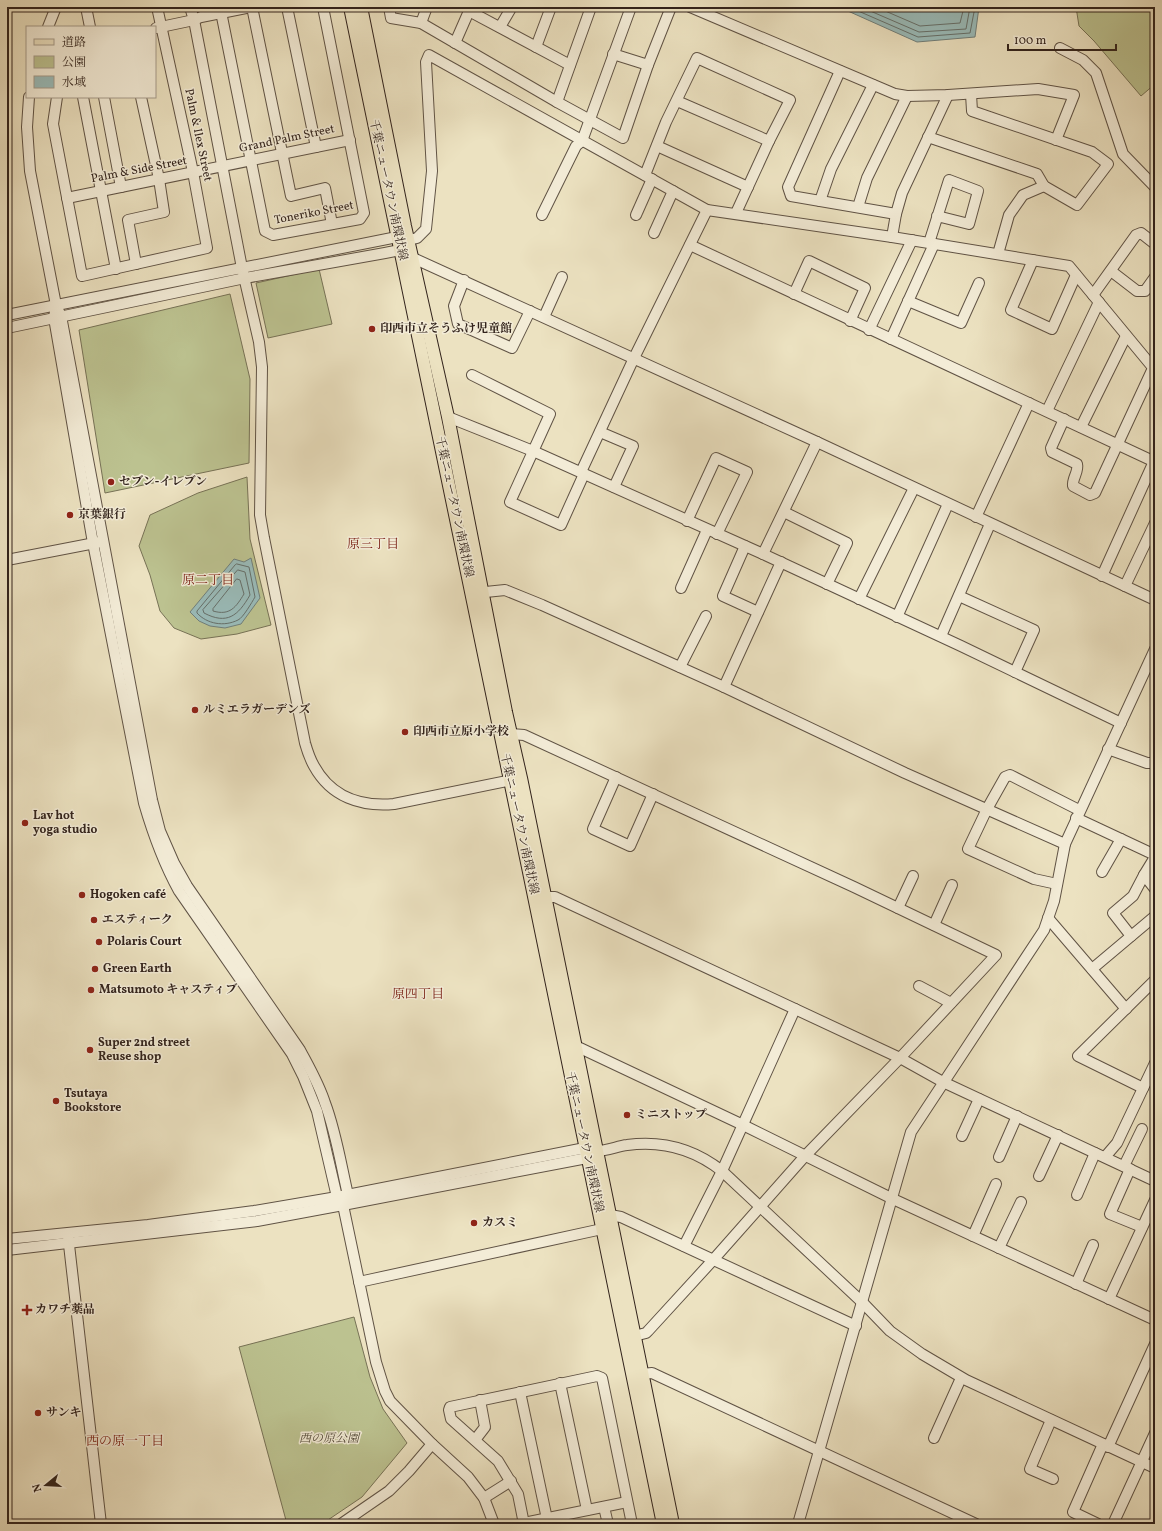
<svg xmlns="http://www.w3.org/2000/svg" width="1162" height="1531" viewBox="0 0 1162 1531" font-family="Vollkorn,'Noto Serif JP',serif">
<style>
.green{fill:#bcc290;stroke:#777256}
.water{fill:#9abcba;stroke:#707f7b}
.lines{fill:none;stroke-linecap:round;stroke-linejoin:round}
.shore{stroke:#66706b;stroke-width:1}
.minor-casing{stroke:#605345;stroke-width:12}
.major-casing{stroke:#32231c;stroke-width:14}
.minor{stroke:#f3ecd7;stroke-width:10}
.major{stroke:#ece2c1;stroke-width:12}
.poi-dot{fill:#8f2418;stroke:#f3ecd7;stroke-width:1.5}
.labels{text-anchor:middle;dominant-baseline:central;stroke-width:3;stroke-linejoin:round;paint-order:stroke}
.street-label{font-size:12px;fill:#32231c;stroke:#f3ecd7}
.poi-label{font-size:12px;font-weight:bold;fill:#32231c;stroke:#f3ecd7;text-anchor:start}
.park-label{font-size:12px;font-style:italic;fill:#544b39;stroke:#f3ecd7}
.neighbourhood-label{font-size:13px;fill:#7a1f14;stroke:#f3ecd7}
</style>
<rect width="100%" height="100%" fill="#ece2c1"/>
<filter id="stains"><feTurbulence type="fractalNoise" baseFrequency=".005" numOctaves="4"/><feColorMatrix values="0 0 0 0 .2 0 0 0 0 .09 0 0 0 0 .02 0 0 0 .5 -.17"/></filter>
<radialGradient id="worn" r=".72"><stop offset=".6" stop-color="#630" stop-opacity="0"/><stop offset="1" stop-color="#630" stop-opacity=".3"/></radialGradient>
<!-- green -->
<g class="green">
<path d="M1076 7H1155V84L1141 96 1094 41 1079 26Z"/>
<path d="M319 269 332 324 268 338 256 283Z"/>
<path d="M230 294 250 379 249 463 105 493 79 330Z"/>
<path d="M247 477 250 539 271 625 237 634 201 639 174 628 160 611 150 575 139 546 150 515 198 493Z"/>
<path d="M354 1317 370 1377 383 1409 407 1443 362 1497 322 1524H287L239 1347Z"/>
</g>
<!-- water -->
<g class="water">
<path d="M839 7H979L975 37 917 42Z"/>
<path d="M251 558 260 598 241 624 225 628 210 626 199 621 190 612 234 559 244 562Z"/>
</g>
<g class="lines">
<!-- shore -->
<g class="shore">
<path d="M849 7 918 37 970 33 975 7"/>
<path d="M861 7 919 32 966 29 970 7"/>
<path d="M876 7 920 26 960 23 964 7"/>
<path d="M237 564 249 567 255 597C252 602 243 618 238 620 224 627 207 624 197 613V611L235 565Z"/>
<path d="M238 570 245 572 250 595C238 616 227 625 204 613L203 610Z"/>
<path d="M237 579 240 580 244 594C236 607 230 616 213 611V609Z"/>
</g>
<defs>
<g id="minor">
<path d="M86 7 90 27"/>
<path d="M190 7 194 20 242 268 259 342 262 367 260 515 264 538 305 743C307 750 310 759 314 766 331 797 361 807 394 804L517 779"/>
<path d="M220 7 265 231 273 235 360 219 364 213 323 7"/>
<path d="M252 7 291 196 325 188 332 224"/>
<path d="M287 7 316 147"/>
<path d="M389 7 391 18 421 23 557 102 623 138 648 65 671 7"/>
<path d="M690 7 895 94 907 96 948 95 1038 89 1074 95 1056 140"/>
<path d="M469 11 570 65"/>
<path d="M421 23 427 7"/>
<path d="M48 27 56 7"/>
<path d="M500 27 510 10 509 7"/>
<path d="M156 28 194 20 201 17 251 7"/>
<path d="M455 43 469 11 468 7"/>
<path d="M536 47 551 7"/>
<path d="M1060 48 1083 60 1096 73 1123 154 1155 187"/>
<path d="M613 54 648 65"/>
<path d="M840 71 788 187 791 196 896 214"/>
<path d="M29 97 27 127 30 171 56 305 61 316 152 800 160 831 174 863 187 886 300 1050C309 1067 319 1084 325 1103 336 1132 341 1165 348 1195L345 1201"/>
<path d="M57 97 53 124 82 276 207 248 193 172 157 7"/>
<path d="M83 97 116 269"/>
<path d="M104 97 121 187"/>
<path d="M677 101 769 141"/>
<path d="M557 102 591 7"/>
<path d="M928 137 1037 174 1044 186 1077 205 1108 164 1092 152 972 111 971 94"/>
<path d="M657 146 748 187"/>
<path d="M645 175 666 122 697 58 790 100 769 141 736 213"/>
<path d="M67 198 350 140"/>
<path d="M820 201 831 169 873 85"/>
<path d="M858 207 867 178 907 96"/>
<path d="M542 215 576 146 582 141 631 7"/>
<path d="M636 215 652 179"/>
<path d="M654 233 673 191"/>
<path d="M892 237 896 214 902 193 948 95"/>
<path d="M929 243 949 180 978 191 969 224 937 216"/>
<path d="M690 245 1155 462"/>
<path d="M998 254 1009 215 1023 195 1044 186"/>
<path d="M413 258 817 442 1155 600"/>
<path d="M1033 260 1011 310 1052 329 1076 275"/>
<path d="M136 264 128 220 164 212 159 179 141 97"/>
<path d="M1111 271 1137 291H1145L1155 277"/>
<path d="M464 280 454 306 458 324 512 348 530 311"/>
<path d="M794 294 809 261 865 288 850 321"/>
<path d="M1093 295 1136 235 1141 233 1155 244"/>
<path d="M908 301 961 323 979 283"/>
<path d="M56 305 54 318 93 543 144 803C153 834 163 862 179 891L292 1054 303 1076 317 1111 337 1197 343 1205 376 1362 385 1391 390 1401 432 1444 468 1477 484 1498 494 1524"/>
<path d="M7 315 397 237 409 240 417 238 426 229 432 171 426 62 429 55 707 210 892 237 1069 266 1155 370"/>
<path d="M544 317 562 277"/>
<path d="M7 328 245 278 385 253 400 250 405 244"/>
<path d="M869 330 912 240"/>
<path d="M891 339 934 244"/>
<path d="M472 375 550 414 510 502 561 525 584 474"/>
<path d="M1047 411 1099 302"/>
<path d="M448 417 533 451 763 554 961 646 1121 723"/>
<path d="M1064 419 1051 448 1052 452 1077 464C1079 472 1072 478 1073 486L1090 495 1095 493 1153 368"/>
<path d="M1081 427 1126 336"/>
<path d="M600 432 633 446 614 487"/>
<path d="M581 472 634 358 707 210"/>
<path d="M784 512 847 543 827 584"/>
<path d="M976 517 1029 403"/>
<path d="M687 521 716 458 747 472 717 534"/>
<path d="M745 546 723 596 758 612"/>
<path d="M763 554 817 442"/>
<path d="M7 560 100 542"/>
<path d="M1102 576 1155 459"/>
<path d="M1125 586 1155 523"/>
<path d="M681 588 707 530"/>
<path d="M476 593 505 590 542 605 724 687 905 773 1065 844"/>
<path d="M959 596 1034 630 1015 672"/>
<path d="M859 599 914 488"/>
<path d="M897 617 948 504"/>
<path d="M941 636 990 524"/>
<path d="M680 667 706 616"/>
<path d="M724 687 781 562"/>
<path d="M511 734 524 735 854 887 996 955 900 1058 805 1156 713 1260 648 1331 646 1333 634 1336"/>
<path d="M1108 749 1147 763H1155"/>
<path d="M616 777 593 829 630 846 653 794"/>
<path d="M1076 818 1155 855"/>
<path d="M1102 872 1121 839"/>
<path d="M1144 875 1155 857"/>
<path d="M1057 884 1034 879 968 849 987 809 1005 777 1010 775 1079 810"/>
<path d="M545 899 549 897H555L900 1058 943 1082 1155 1181"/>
<path d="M898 908 913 876"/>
<path d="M1048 918 1126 1009"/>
<path d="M934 925 952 885"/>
<path d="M1131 936 1113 913 1133 896 1144 875 1155 889"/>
<path d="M1092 969 1155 916"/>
<path d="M919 986 951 1003"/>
<path d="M576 1049 580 1048 743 1125 893 1199 1155 1320"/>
<path d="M1143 1088 1078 1056 1155 980"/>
<path d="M962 1136 979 1099"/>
<path d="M999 1157 1017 1116"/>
<path d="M1105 1157 1117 1143 1155 1063"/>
<path d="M1124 1166 1142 1129"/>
<path d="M1130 1169 1110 1214 1142 1227"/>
<path d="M1039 1176 1058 1135"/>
<path d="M1077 1195 1095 1153"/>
<path d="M610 1215 621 1217 856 1326"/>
<path d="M68 1236 101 1524"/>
<path d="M973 1236 996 1184"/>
<path d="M7 1239 148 1225 254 1211 337 1197 585 1148C589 1149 593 1151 597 1151 607 1151 618 1146 627 1145 663 1140 694 1149 722 1171L863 1303 890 1331 922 1354 966 1380 1155 1468"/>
<path d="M684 1246 722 1171 795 1009"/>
<path d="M999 1248 1021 1202"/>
<path d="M7 1250 257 1221 343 1205 587 1158 594 1153"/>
<path d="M359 1282 602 1229"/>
<path d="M1076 1284 1093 1245"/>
<path d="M1109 1299 1155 1200"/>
<path d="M642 1374 652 1373 976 1524"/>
<path d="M560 1383 587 1510"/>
<path d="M520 1392 547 1519"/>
<path d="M1051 1420 1030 1469 1053 1479"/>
<path d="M934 1438 961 1378"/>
<path d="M475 1440 485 1427 480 1400"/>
<path d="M1108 1447 1155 1344"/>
<path d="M484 1498 511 1481"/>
<path d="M604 1507 608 1524"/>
<path d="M524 1523 627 1502"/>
<path d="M341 1524 389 1491 409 1471 432 1444"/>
<path d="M524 1524 518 1494 498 1461 451 1419 449 1410 450 1407 597 1376 602 1378 632 1524"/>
<path d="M798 1524 911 1132 1044 930 1054 901 1065 844 1155 649"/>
<path d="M1098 1524 1073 1512 1103 1444"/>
<path d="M1113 1524 1155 1433"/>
</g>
<g id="major">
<path d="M350 7 529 872 663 1524"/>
<path d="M361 7 405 226 448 417 506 712 521 778 673 1524"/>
</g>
</defs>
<!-- minor casing -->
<use href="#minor" class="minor-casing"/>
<!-- major casing -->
<use href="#major" class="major-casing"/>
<!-- minor -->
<use href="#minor" class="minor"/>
<!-- major -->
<use href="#major" class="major"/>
</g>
<!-- markers -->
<g class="poi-dot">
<circle cx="372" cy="329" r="4"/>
<circle cx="111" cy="482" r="4"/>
<circle cx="70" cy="515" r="4"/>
<circle cx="195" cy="710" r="4"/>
<circle cx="405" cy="732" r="4"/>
<circle cx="25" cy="823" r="4"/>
<circle cx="82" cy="895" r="4"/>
<circle cx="94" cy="920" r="4"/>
<circle cx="99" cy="942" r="4"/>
<circle cx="95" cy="969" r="4"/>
<circle cx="91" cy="990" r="4"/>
<circle cx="90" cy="1050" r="4"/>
<circle cx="56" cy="1101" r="4"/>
<circle cx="627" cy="1115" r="4"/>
<circle cx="474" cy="1223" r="4"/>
<path d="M25 1304h4v4h4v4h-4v4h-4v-4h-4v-4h4z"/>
<circle cx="38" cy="1413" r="4"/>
</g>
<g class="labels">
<!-- street labels -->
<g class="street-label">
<text transform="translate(198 135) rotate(78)">Palm &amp; Ilex Street</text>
<text transform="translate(287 139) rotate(-12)">Grand Palm Street</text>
<text transform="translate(139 170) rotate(-11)">Palm &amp; Side Street</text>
<text transform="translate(388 190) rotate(78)">千葉ニュータウン南環状線</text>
<text transform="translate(314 213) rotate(-11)">Toneriko Street</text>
<text transform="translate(454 507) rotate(78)">千葉ニュータウン南環状線</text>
<text transform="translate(519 824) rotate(78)">千葉ニュータウン南環状線</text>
<text transform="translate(584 1142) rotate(78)">千葉ニュータウン南環状線</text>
</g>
<!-- poi labels -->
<g class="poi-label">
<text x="380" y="329">印西市立そうふけ児童館</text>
<text x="119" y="482">セブン-イレブン</text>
<text x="78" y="515">京葉銀行</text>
<text x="203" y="710">ルミエラガーデンズ</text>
<text x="413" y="732">印西市立原小学校</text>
<text x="33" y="816">Lav hot<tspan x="33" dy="14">yoga studio</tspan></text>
<text x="90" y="895">Hogoken café</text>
<text x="102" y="920">エスティーク</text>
<text x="107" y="942">Polaris Court</text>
<text x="103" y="969">Green Earth</text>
<text x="99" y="990">Matsumoto キャスティブ</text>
<text x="98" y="1043">Super 2nd street<tspan x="98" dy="14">Reuse shop</tspan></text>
<text x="64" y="1094">Tsutaya<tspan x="64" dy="14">Bookstore</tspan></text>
<text x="635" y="1115">ミニストップ</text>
<text x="482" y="1223">カスミ</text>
<text x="35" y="1310">カワチ薬品</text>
<text x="46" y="1413">サンキ</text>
</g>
<!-- park labels -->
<g class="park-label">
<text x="329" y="1439">西の原公園</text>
</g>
<!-- neighbourhood labels -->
<g class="neighbourhood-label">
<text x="373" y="545">原三丁目</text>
<text x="208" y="581">原二丁目</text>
<text x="418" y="995">原四丁目</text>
<text x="125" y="1442">西の原一丁目</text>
</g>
</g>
<!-- margin -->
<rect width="1162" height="1531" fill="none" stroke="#ece2c1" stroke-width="24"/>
<rect x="8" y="8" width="1146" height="1515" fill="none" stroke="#32231c" stroke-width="2"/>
<rect x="12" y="12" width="1138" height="1507" fill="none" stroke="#32231c"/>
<!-- legend -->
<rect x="26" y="26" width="130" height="72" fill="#f3ecd7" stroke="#a69c8c"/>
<rect x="34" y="39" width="20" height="6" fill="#ece2c1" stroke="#a69c8c"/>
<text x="62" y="46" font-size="12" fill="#32231c">道路</text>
<rect x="34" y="56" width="20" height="12" fill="#bcc290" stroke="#a69c8c"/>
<text x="62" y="66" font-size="12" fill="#32231c">公園</text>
<rect x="34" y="76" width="20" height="12" fill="#9abcba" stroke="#a69c8c"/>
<text x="62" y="86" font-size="12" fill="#32231c">水域</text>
<!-- north arrow -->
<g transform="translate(46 1485) rotate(252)" stroke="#f3ecd7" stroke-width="3" paint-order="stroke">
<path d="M0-3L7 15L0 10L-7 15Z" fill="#32231c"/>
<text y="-6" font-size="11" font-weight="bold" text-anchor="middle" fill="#32231c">N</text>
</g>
<!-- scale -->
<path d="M1008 44v6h108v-6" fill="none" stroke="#32231c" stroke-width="2"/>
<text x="1014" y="44" font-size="12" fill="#32231c" stroke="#f3ecd7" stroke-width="3" paint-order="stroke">100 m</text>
<rect width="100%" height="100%" filter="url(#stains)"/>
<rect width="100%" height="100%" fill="url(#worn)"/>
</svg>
